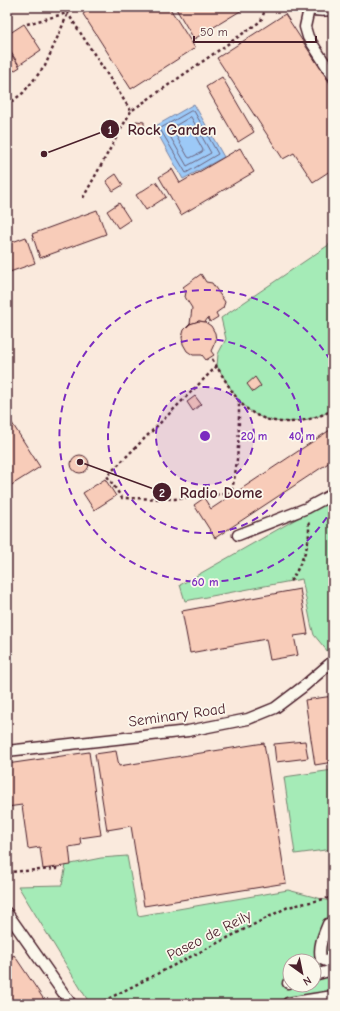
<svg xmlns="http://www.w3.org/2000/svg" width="340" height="1011" viewBox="0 0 340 1011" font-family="'Comic Neue',sans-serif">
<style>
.built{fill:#faeadd;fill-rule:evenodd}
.green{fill:#a5ebb7;stroke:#788571;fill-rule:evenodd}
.water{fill:#9cc9f7;stroke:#7b85a5}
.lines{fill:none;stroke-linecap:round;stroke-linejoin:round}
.shore{stroke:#6b637d;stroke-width:1}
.building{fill:#f8ccb9;stroke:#4a1f2b}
.lane-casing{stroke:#4a1f2b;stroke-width:13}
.path{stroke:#4a1f2b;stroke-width:2.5;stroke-dasharray:3 3;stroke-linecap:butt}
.lane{stroke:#fbf7ec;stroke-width:10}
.ring{fill:none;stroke:#7b2cbf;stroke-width:2;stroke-dasharray:7 5}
.labels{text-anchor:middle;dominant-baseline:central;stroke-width:3.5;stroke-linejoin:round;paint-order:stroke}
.street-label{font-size:15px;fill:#4a1f2b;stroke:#fbf7ec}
.centre{fill:#7b2cbf;stroke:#fbf7ec;stroke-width:2}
.ring-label{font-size:12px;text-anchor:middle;font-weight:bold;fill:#7b2cbf;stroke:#fbf7ec;stroke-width:3.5;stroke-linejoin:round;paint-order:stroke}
.leader{fill:none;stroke:#4a1f2b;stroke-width:1.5}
.callout-dot{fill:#4a1f2b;stroke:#fbf7ec;stroke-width:1.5}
.mark-label{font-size:12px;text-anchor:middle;font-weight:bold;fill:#fff}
.callout-label{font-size:16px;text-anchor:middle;font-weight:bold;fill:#4a1f2b;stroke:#fbf7ec;stroke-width:3.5;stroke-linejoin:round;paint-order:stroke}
</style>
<rect width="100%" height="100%" fill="#fbf7ec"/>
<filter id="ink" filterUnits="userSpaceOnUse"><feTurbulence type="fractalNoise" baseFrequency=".025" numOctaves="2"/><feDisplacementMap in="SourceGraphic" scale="8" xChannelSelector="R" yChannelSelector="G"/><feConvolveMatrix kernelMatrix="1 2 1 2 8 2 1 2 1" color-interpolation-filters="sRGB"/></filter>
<g filter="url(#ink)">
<!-- built -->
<path class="built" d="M7 7H333V1004H7ZM290 961H314V985H290Z"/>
<!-- green -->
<g class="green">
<path d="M333 242V410C303 425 262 430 239 400 230 389 224 377 217 366L218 354 226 339 221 318Z"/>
<path d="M333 498V658L314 635 311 624 302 579 185 601 180 585Z"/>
<path d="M333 770V849L295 854 284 777Z"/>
<path d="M127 856 138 916 288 890 333 902V1004H90L18 886 62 885 66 865 101 858ZM290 961H314V985H290Z"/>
</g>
<!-- water -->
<path class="water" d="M194 104 224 157 183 179 154 127Z"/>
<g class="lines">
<!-- shore -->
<g class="shore">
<path d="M191 111H194L218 154 186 173 160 129Z"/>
<path d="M191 117 211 153 187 166 167 131Z"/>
<path d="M187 126H190L203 150 202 152 190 158 188 157 175 134 176 132Z"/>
</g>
</g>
<!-- building -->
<g class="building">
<path d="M93 7H169L195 48 131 89 83 14Z"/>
<path d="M175 7H247L194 39Z"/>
<path d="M285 14 333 88V169L313 182 294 153 283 159 217 58Z"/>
<path d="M24 24 41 50 19 65 7 46V35Z"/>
<path d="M7 49 20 67 7 75Z"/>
<path d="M222 77 254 132 238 142 206 87Z"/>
<path d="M136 121 144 122V134L135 133Z"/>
<path d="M240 148 254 172 181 215 159 177 172 169 180 183Z"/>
<path d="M116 174 123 185 113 191 106 181Z"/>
<path d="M156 182 166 197 146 210 136 195Z"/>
<path d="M119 203 130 220 118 228 107 211Z"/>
<path d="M97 210 106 234 40 258 32 234Z"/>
<path d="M26 237 35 263 7 273V244Z"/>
<path d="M201 274 206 282 212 283 225 302 223 308 216 313 218 317 210 322 208 318 205 322 199 321 190 324 192 308 185 297 186 292 183 287Z"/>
<path d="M199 321 205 322 211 326 215 333 216 340 211 351 214 355 206 360 202 355H193L187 351 183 344 182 337 184 330 190 324Z"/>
<path d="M255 377 261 386 253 392 247 384Z"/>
<path d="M195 396 201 404 193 411 187 402Z"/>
<path d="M10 420 40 467 10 486 7 482V422Z"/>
<path d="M333 428V460L215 538 194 505 204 498 211 509Z"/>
<circle cx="80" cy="464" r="9"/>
<path d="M105 479 116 496 94 510 83 493Z"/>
<path d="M300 589 308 634 294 636 298 655 270 660 266 639 190 653 182 611Z"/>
<path d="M333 696V762L315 765 305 700Z"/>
<path d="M305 741 308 758 276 762 274 744Z"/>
<path d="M264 743 286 883 144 906 131 826 107 830 95 754 116 751 119 766Z"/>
<path d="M89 752 101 835 80 838 81 845 69 847 71 865 43 869 40 847 28 849 22 805 7 807V764Z"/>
<path d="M14 955 47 1004H7V960Z"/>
</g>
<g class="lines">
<defs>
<g id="lane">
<path d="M306 7C313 11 325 12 333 9"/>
<path d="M309 9 305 27 308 37 333 76"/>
<path d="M238 535 307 508 333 494"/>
<path d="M7 751 188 731 248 719 275 708 304 686 333 661"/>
<path d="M7 913 71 1004"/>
<path d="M333 924H328C323 936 318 947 321 959L333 964"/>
<path d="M314 975 333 970"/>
<path d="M288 983 290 982"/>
<path d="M288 1003 333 996"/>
</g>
</defs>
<!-- lane casing -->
<use href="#lane" class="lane-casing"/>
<!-- path -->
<g class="path">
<path d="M66 7 65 9 131 111 261 21 266 7"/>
<path d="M27 24 67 13"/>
<path d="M7 105 23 93 45 66 68 13"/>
<path d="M83 198 131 111"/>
<path d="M212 359C221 373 229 388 239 401 264 430 303 425 333 410"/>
<path d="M217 366 107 476 122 498 175 499 231 493C239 463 239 432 239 400"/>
<path d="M290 581C295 576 297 570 300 564 307 549 311 537 308 520"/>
<path d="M7 872 56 869V867"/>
<path d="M98 1004 288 907 333 897"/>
</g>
<!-- lane -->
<use href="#lane" class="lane"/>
</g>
</g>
<!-- distance rings -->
<circle cx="205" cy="436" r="49" fill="#7b2cbf" fill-opacity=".12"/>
<g class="ring">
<circle cx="205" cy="436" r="49"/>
<circle cx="205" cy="436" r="97"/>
<path d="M333 507A146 146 0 1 1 333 365"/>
</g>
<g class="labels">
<!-- street labels -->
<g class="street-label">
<text transform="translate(177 715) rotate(-8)">Seminary Road</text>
<text transform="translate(209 935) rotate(-27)">Paseo de Reily</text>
</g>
</g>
<circle cx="205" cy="436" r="6" class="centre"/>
<g class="ring-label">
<text x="254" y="440">20 m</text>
<text x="302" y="440">40 m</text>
<text x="205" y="586">60 m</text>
</g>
<!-- callouts -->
<path class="leader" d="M44 154L110 129M80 462L162 492"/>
<g class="callout-dot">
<circle cx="44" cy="154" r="4"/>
<circle cx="80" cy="462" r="4"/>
<circle cx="110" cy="129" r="10"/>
<circle cx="162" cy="492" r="10"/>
</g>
<g class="mark-label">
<text x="110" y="134">1</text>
<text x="162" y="497">2</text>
</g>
<g class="callout-label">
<text x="172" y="135">Rock Garden</text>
<text x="221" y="498">Radio Dome</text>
</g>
<!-- margin -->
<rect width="340" height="1011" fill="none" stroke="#fbf7ec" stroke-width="24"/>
<rect x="12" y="12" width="316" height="987" fill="none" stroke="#4a1f2b" stroke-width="1.5" filter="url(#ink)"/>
<!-- north arrow -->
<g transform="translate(302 973) rotate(147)"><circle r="19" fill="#fbf7ec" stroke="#b4a19f"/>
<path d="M0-3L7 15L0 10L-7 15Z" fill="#4a1f2b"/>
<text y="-6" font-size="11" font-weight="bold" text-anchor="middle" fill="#4a1f2b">N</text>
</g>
<!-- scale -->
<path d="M194 36v6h122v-6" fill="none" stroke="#4a1f2b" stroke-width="2"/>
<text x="200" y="36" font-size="12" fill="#4a1f2b" stroke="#fbf7ec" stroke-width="3" paint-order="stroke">50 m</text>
</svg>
